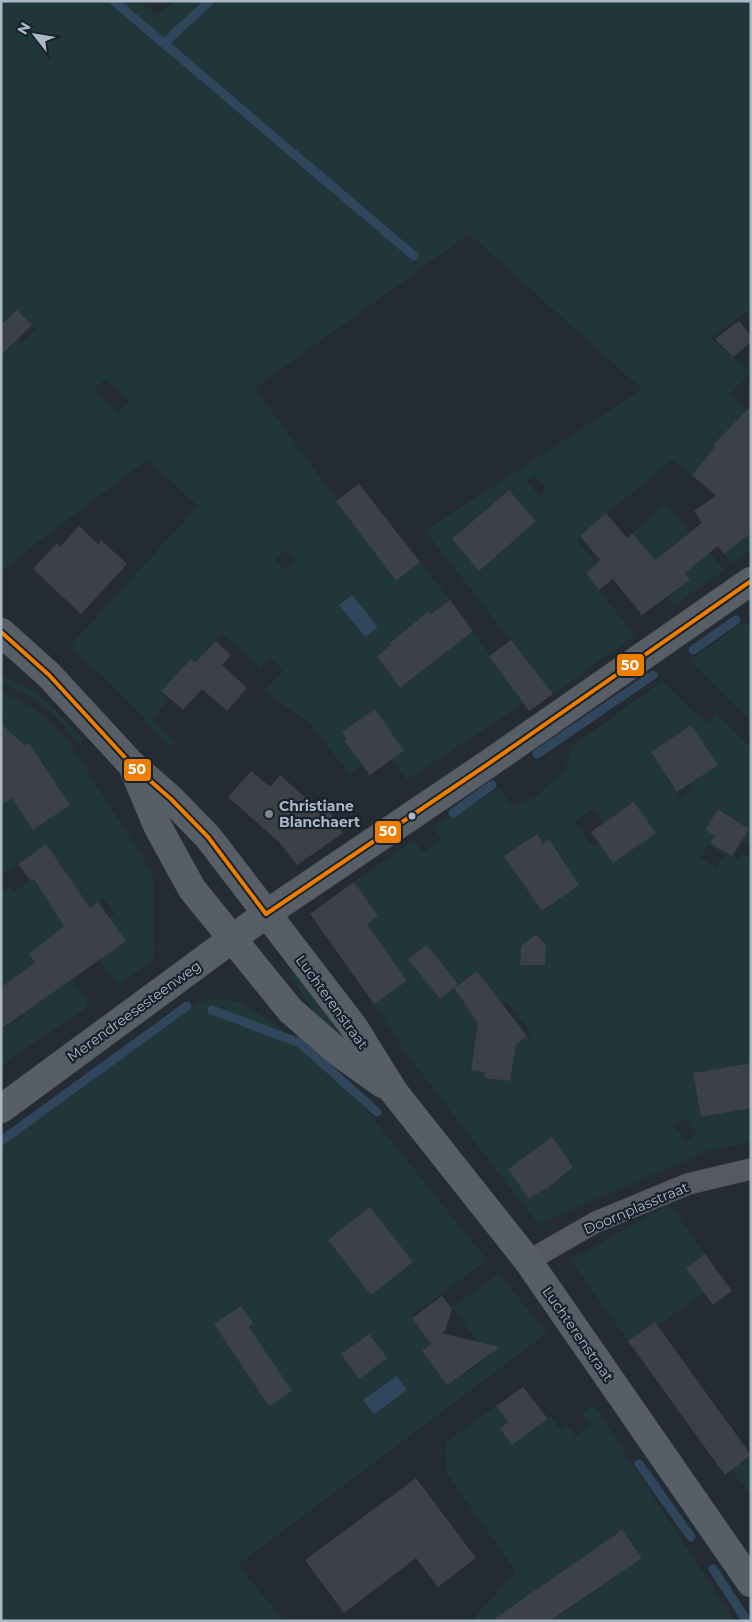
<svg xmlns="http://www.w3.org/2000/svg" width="752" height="1622" viewBox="0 0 752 1622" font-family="Montserrat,sans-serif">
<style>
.green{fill:#213638;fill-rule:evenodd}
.water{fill:#2f465c}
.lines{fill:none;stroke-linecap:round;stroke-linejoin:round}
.stream{stroke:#2f465c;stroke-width:9}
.building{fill:#3b4147}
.street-casing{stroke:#42474d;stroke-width:22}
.secondary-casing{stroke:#42474d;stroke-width:29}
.street{stroke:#545a60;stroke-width:21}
.secondary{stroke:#585e65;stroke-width:28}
.bus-1-casing{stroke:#18222d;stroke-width:8}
.bus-1{stroke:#ef7d00;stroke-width:4}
.poi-dot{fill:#7c8792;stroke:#18222d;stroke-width:2}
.bus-dot{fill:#acb8c5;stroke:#18222d;stroke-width:2}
.labels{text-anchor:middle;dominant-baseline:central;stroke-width:4.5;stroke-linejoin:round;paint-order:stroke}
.poi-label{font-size:14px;font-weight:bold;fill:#acb8c5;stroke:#18222d;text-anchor:start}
.street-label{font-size:14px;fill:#acb8c5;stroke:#18222d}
.line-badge{stroke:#18222d;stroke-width:2}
.badge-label{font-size:14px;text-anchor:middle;font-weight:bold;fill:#fff}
</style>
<rect width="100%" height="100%" fill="#242b32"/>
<!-- green -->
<g class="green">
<path d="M1 1H140L157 15 175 1H751V308L711 338 751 373 730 394 751 414 707 457 692 475 672 460 576 539 596 563 586 573 635 636 553 694 425 531 642 389 469 234 255 388 396 581 420 562 450 600 431 614 429 611 389 642 391 645 377 656 400 688 473 631 523 703 407 780 393 759 403 751 374 710 342 732 347 739 344 742 363 765 350 774 307 721 264 691 283 671 271 658 260 668 222 633 195 663 191 659 161 691 167 701 153 720 174 742 169 746 132 705 70 646 198 506 147 460 39 541 1 572V350L4 353 19 338 22 342 36 329 17 310 3 323 1 329ZM105 379 129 401 118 413 94 390ZM534 475 546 489 539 496 527 481ZM509 490 536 521 479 570 452 539ZM286 550 295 561 283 570 275 559Z"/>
<path d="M666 504 725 570 674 605 668 598 690 580 684 574 696 563 678 541 655 560 632 533Z"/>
<path d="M751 533V551L732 563 724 554Z"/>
<path d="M745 621 751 628V721L690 660Z"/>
<path d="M1 677C37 685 59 714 83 739L78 744C60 718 33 692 1 685Z"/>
<path d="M662 681 706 723 716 713 751 748V847L742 841 749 829 718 809 705 830 723 842 719 849 738 859 742 853 751 859V1063L693 1073 701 1117 751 1108V1142L708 1151 538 1224 405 1052 374 1004 400 986 383 946 367 924 378 916 354 882 414 840 423 852 441 839 433 827 500 788 512 807 536 796 565 770 573 746ZM691 725 689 783 694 790 681 798 651 752ZM634 802 655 833 599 844 593 847 575 822 594 808 604 823ZM536 834 551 856 558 852 579 885 543 911 504 856ZM709 845 725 855 716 868 700 858ZM536 934 546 947 545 965H520L521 946ZM427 946 458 984 477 971 502 1004 506 1001 531 1033 516 1045 510 1081 485 1078V1072L471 1070 478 1023 454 988 440 998ZM683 1118 696 1134 686 1142 673 1125ZM552 1138 573 1167 547 1190 545 1188 529 1198 508 1169Z"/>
<path d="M1 692 33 707 67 739 153 874 155 958 119 985 99 960 126 941 109 918 115 914 103 898 29 954 55 991 72 979 89 1006 15 1055 1 1067V1031L24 1014 1 987V892L10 887 14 892 57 861 46 844 1 875V805L6 801ZM45 767 70 805 42 824ZM61 865 68 876 51 888 37 882Z"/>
<path d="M288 970 303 980 342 1027 340 1032H334C314 1014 300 994 288 970Z"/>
<path d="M207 999 237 1001 280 1027 347 1086 487 1260 411 1316 431 1344 422 1351 447 1384 480 1364 479 1362 487 1356 452 1307 499 1274 547 1333 238 1565 284 1621H1V1140L175 1016Z"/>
<path d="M669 1204 705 1254 687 1268 704 1293 658 1325 655 1322 628 1341 571 1260Z"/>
<path d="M594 1405 734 1621H552L642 1558 622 1530 495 1618 496 1621H471L516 1572 446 1472 445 1443 496 1406 508 1422 500 1429 512 1445 548 1419 550 1415 560 1429 567 1425 576 1436 590 1425 582 1414Z"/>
<path d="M751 1456V1495L731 1470Z"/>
</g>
<!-- water -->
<g class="water">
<path d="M352 595 378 627 365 637 339 605Z"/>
<path d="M397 1376 407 1390 374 1414 363 1400Z"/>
</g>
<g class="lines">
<!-- stream -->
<g class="stream">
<path d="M114 1 414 256"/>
<path d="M164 43 210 1"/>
<path d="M693 650 736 620"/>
<path d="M537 754 653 675"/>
<path d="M453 813 492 785"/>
<path d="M212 1010 300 1043 377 1112"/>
<path d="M1 1141 187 1006"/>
<path d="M639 1464 691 1537"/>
<path d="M713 1569 747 1621"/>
</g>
</g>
<!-- building -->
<g class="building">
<path d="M17 310 32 325 1 355V325Z"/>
<path d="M739 321 751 336V342L733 357 715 339Z"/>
<path d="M751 406V533L724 554 718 546 685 573 690 580 642 615 613 579 599 590 586 573 600 560 580 536 606 513 627 538 632 533 655 560 702 523 694 511 716 496 692 475 715 447 713 445Z"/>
<path d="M359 484 420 562 396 581 336 501Z"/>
<path d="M509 490 536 521 479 571 452 539Z"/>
<path d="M79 526 98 544 101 540 127 564 81 614 33 569 57 543 60 547Z"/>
<path d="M450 600 473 631 400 688 377 656 391 645 389 643 429 611 431 614Z"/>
<path d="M511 640 553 694 529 711 489 656Z"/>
<path d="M216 641 231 655 222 665 247 688 227 711 202 689 183 710 161 691 191 659 195 663Z"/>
<path d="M375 709 404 751 370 775 344 741 347 739 342 732Z"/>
<path d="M1 724 26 746 28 742 70 805 33 830 12 798 1 805Z"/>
<path d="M691 725 718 765 677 792 651 752Z"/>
<path d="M251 771 270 787 280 775 320 811 326 806 343 833 297 865 279 842 228 797Z"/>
<path d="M634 802 656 833 613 863 591 832Z"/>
<path d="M718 809 749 829 732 856 710 843 715 836 705 830Z"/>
<path d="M537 834 543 844 549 839 579 885 542 911 504 856Z"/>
<path d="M46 844 90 908 98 902 126 941 1 1029V987L35 963 29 954 64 926 34 879 31 881 18 864Z"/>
<path d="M354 882 378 916 367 924 407 981 374 1004 310 914Z"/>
<path d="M536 934 546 946 545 965H520L521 946Z"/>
<path d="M427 945 458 984 440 999 408 959Z"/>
<path d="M477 971 527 1036 516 1045 510 1081 485 1078V1072L471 1070 478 1023 454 988Z"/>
<path d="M751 1063V1108L701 1117 693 1073Z"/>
<path d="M552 1137 573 1167 546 1190 545 1188 529 1199 508 1169Z"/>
<path d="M370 1207 413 1262 371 1295 328 1240Z"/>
<path d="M705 1254 732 1291 713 1305 686 1268Z"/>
<path d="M442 1296 452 1309 445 1331 441 1333 500 1347 447 1385 422 1351 431 1344 412 1318Z"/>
<path d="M241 1306 253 1323 249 1327 292 1391 269 1406 214 1324Z"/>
<path d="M655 1322 751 1455 725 1475 628 1341Z"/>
<path d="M369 1334 387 1358 359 1379 341 1354Z"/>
<path d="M523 1387 548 1419 512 1445 500 1429 508 1422 496 1406Z"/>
<path d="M416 1478 476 1558 438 1587 416 1558 344 1613 305 1560Z"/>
<path d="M622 1530 642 1558 550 1621H491Z"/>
</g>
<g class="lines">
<defs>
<path id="street" d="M528 1261 596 1222 688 1184 751 1169"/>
<g id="secondary">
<path d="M1 632 49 675 131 764 171 799 208 837 353 1026 394 1092 528 1261 751 1583"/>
<path d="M134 770 158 827 192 889 290 1010 338 1052 383 1084"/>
<path d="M1 1109 266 914 488 764 751 581"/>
</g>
</defs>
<!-- street casing -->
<use href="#street" class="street-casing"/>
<!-- secondary casing -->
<use href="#secondary" class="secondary-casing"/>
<!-- street -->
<use href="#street" class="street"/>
<!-- secondary -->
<use href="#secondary" class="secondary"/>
<defs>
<g id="bus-1">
<path d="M1 632 49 675 131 764 171 799 208 837 266 914"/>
<path d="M266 914 488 764 751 581"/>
</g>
</defs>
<!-- bus-1 casing -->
<use href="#bus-1" class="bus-1-casing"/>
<!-- bus-1 -->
<use href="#bus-1" class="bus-1"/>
</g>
<!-- markers -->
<circle class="poi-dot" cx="269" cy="814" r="5"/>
<circle class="bus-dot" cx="412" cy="816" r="4.5"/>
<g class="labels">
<!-- poi labels -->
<g class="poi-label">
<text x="279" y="806">Christiane<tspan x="279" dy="16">Blanchaert</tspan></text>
</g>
<!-- street labels -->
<g class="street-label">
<text transform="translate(332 1002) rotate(54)">Luchterenstraat</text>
<text transform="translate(134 1011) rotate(-36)">Merendreesesteenweg</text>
<text transform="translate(636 1208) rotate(-23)">Doornplasstraat</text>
<text transform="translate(578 1334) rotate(55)">Luchterenstraat</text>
</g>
</g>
<g class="line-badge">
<rect x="616" y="653" width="29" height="24" rx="5" fill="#ef7d00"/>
<rect x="123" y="758" width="29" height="24" rx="5" fill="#ef7d00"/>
<rect x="374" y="820" width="28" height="24" rx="5" fill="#ef7d00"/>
</g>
<g class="badge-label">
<text x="630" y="670">50</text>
<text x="137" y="774">50</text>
<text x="388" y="836">50</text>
</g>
<!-- border -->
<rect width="752" height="1622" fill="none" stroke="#acb8c5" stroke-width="5"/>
<!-- north arrow -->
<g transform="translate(35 35) rotate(301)" stroke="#18222d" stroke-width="4" paint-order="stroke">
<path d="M0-4L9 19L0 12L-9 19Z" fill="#acb8c5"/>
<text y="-8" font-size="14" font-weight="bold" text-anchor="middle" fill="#acb8c5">N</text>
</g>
</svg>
